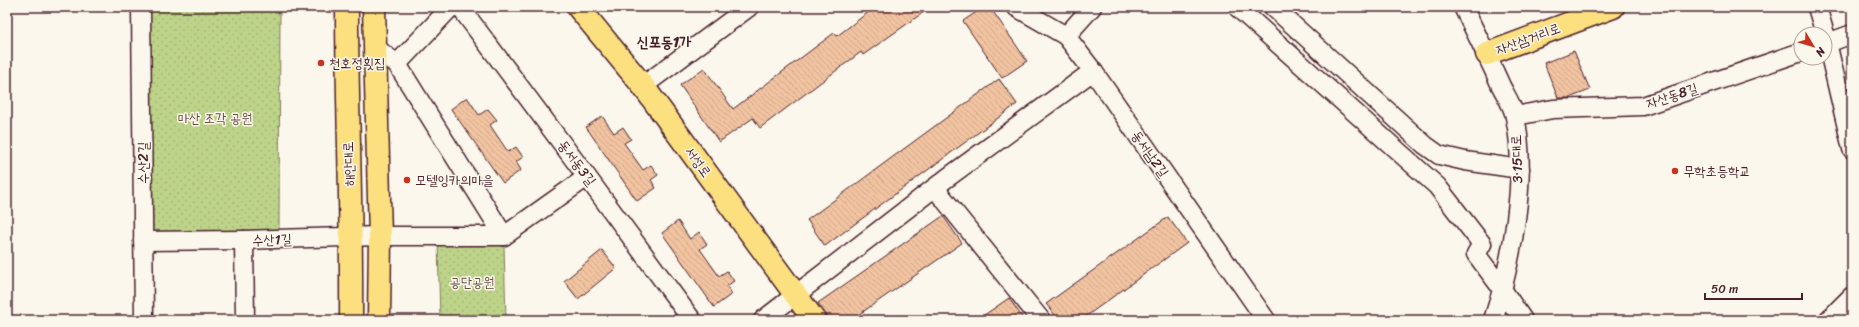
<svg xmlns="http://www.w3.org/2000/svg" width="1859" height="327" viewBox="0 0 1859 327" font-family="Sriracha,'Poor Story',sans-serif">
<style>
.grass{fill:url(#grass-dots);stroke:#84795a}
.building{fill:url(#building-back-hatch);stroke:#4a1f2b}
.lines{fill:none;stroke-linecap:round;stroke-linejoin:round}
.minor-casing{stroke:#4a1f2b;stroke-width:21}
.major-casing{stroke:#4a1f2b;stroke-width:25}
.minor{stroke:#fbf7ec;stroke-width:18}
.major{stroke:#fce080;stroke-width:22}
.poi-dot{fill:#c8321e;stroke:#fbf7ec;stroke-width:1.5}
.labels{text-anchor:middle;dominant-baseline:central;stroke-width:3;stroke-linejoin:round;paint-order:stroke}
.street-label{font-size:14px;fill:#4a1f2b;stroke:#fbf7ec}
.poi-label{font-size:14px;fill:#4a1f2b;stroke:#fbf7ec;text-anchor:start}
.park-label{font-size:14px;fill:#674c42;stroke:#fbf7ec}
.neighbourhood-label{font-size:15px;font-weight:bold;fill:#4a1f2b;stroke:#fbf7ec}
</style>
<defs>
<pattern id="grass-dots" width="8" height="8" patternUnits="userSpaceOnUse"><rect width="8" height="8" fill="#bdd389"/><path d="M2 2h.1M6 6h.1" fill="none" stroke="#a4b576" stroke-width="1.8" stroke-linecap="round"/></pattern>
<pattern id="building-back-hatch" width="6" height="6" patternUnits="userSpaceOnUse"><rect width="6" height="6" fill="#f1c3a1"/><path d="M-1 5l2 2M0 0l6 6M5-1l2 2" fill="none" stroke="#d0a78b"/></pattern>
</defs>
<rect width="100%" height="100%" fill="#fbf7ec"/>
<filter id="ink" filterUnits="userSpaceOnUse"><feTurbulence type="fractalNoise" baseFrequency=".025" numOctaves="2"/><feDisplacementMap in="SourceGraphic" scale="8" xChannelSelector="R" yChannelSelector="G"/><feConvolveMatrix kernelMatrix="1 2 1 2 8 2 1 2 1" color-interpolation-filters="sRGB"/></filter>
<g filter="url(#ink)">
<!-- grass -->
<g class="grass">
<path d="M150 7H280L279 229 149 234Z"/>
<path d="M438 241 504 245 506 320H440Z"/>
</g>
<!-- building -->
<g class="building">
<path d="M875 7H931L863 55 861 52 760 128 753 118 719 142 680 85 704 68 733 109 834 33 837 36Z"/>
<path d="M984 7H990L1027 61 1002 78 963 21Z"/>
<path d="M1574 51 1590 90 1569 98H1558L1544 63Z"/>
<path d="M999 79 1017 104 825 246 807 220Z"/>
<path d="M467 97 479 115 488 109 497 120 490 125 508 152 516 147 523 157 516 162 521 170 503 183 451 109Z"/>
<path d="M602 116 614 133 623 127 631 139 624 143 643 170 651 165 658 175 651 180 656 188 637 201 586 127Z"/>
<path d="M943 216 962 243 851 320H830L818 303Z"/>
<path d="M1168 217 1187 243 1081 320H1059L1046 304Z"/>
<path d="M678 221 690 239 699 232 707 244 700 249 719 276 727 271 734 281 727 286 732 294 714 307 662 233Z"/>
<path d="M602 250 616 268 578 299 564 281Z"/>
<path d="M1009 298 1024 320H977Z"/>
</g>
<g class="lines">
<defs>
<g id="minor">
<path d="M141 7 144 320"/>
<path d="M460 7 587 177 692 320"/>
<path d="M1016 7 1066 36 1093 71 1266 320"/>
<path d="M1237 7 1437 186 1482 244 1476 254 1502 289 1523 320"/>
<path d="M1273 7 1425 145 1439 155 1465 161 1520 169"/>
<path d="M1463 7C1476 33 1489 59 1501 86 1506 96 1513 106 1515 117 1528 177 1512 262 1493 320"/>
<path d="M1817 7 1825 34"/>
<path d="M1825 34 1852 149"/>
<path d="M1066 36 1092 7"/>
<path d="M1825 44 1852 34"/>
<path d="M376 48 397 64 504 236"/>
<path d="M397 64 451 7"/>
<path d="M643 86 749 7"/>
<path d="M1515 116 1553 109 1643 106 1801 52"/>
<path d="M935 188 1041 320"/>
<path d="M244 240 245 320"/>
<path d="M143 241 244 240 380 236H504L587 177"/>
<path d="M763 320 947 178 1093 71"/>
<path d="M1828 320 1852 296"/>
</g>
<g id="major">
<path d="M347 7C347 111 352 216 351 320"/>
<path d="M374 7 380 236 379 320"/>
<path d="M578 7 643 86 814 320"/>
<path d="M1487 54 1613 7"/>
</g>
</defs>
<!-- minor casing -->
<use href="#minor" class="minor-casing"/>
<!-- major casing -->
<use href="#major" class="major-casing"/>
<!-- minor -->
<use href="#minor" class="minor"/>
<!-- major -->
<use href="#major" class="major"/>
</g>
</g>
<!-- markers -->
<g class="poi-dot">
<circle cx="321" cy="63" r="4"/>
<circle cx="1675" cy="171" r="4"/>
<circle cx="407" cy="180" r="4"/>
</g>
<g class="labels">
<!-- street labels -->
<g class="street-label">
<text transform="translate(1528 39) rotate(-20)">자산삼거리로</text>
<text transform="translate(1672 96) rotate(-18)">자산동8길</text>
<text transform="translate(1150 154) rotate(55)">동서남2길</text>
<text transform="translate(1517 159) rotate(-92)">3·15대로</text>
<text transform="translate(698 162) rotate(54)">서성로</text>
<text transform="translate(143 163) rotate(-90)">수산2길</text>
<text transform="translate(577 163) rotate(53)">동서동3길</text>
<text transform="translate(349 164) rotate(-92)">해안대로</text>
<text transform="translate(272 240) rotate(-2)">수산1길</text>
</g>
<!-- poi labels -->
<g class="poi-label">
<text x="329" y="63">천호정횟집</text>
<text x="1683" y="171">무학초등학교</text>
<text x="415" y="180">모텔잉카의마을</text>
</g>
<!-- park labels -->
<g class="park-label">
<text x="215" y="118">마산 조각 공원</text>
<text x="472" y="282">공단공원</text>
</g>
<!-- neighbourhood labels -->
<g class="neighbourhood-label">
<text x="664" y="42">신포동1가</text>
</g>
</g>
<!-- margin -->
<rect width="1859" height="327" fill="none" stroke="#fbf7ec" stroke-width="24"/>
<rect x="12" y="12" width="1835" height="303" fill="none" stroke="#4a1f2b" stroke-width="1.5" filter="url(#ink)"/>
<!-- north arrow -->
<g transform="translate(1813 46) rotate(128)"><circle r="19" fill="#fbf7ec" stroke="#b4a19f"/>
<path d="M0-3L7 15L0 10L-7 15Z" fill="#c8321e"/>
<text y="-6" font-size="11" font-weight="bold" text-anchor="middle" fill="#4a1f2b">N</text>
</g>
<!-- scale -->
<path d="M1705 293v6h97v-6" fill="none" stroke="#4a1f2b" stroke-width="2"/>
<text x="1711" y="293" font-size="12" fill="#4a1f2b" stroke="#fbf7ec" stroke-width="3" paint-order="stroke">50 m</text>
</svg>
